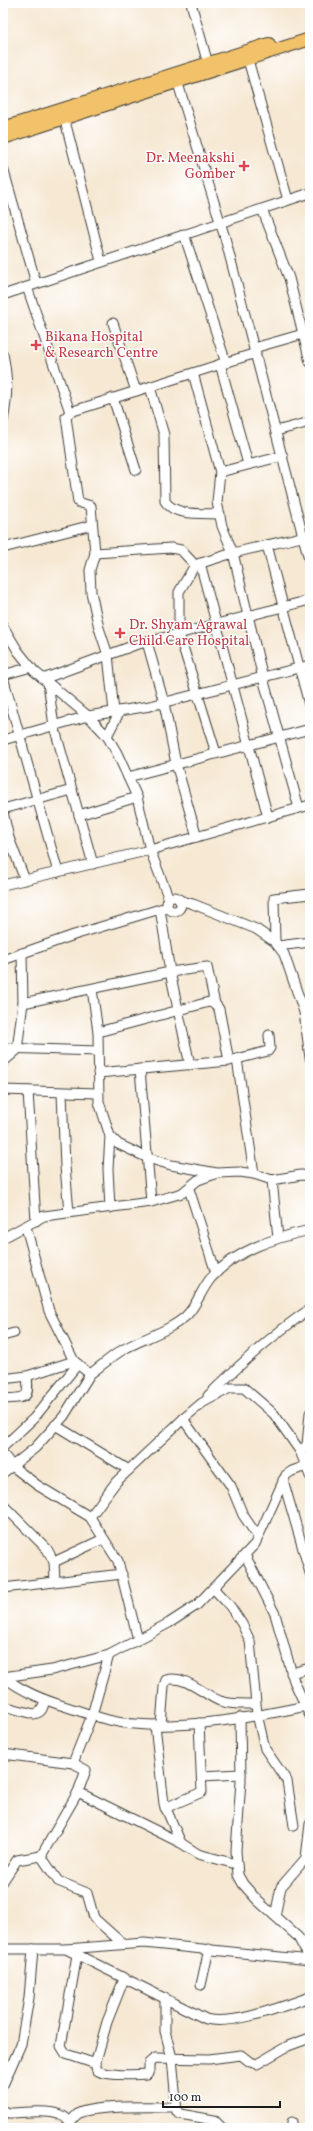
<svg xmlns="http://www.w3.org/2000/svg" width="313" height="2131" viewBox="0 0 313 2131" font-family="Vollkorn,serif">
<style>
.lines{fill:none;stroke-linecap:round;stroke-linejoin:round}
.minor-casing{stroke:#3d3b37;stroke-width:11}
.major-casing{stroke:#3d3b37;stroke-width:14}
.minor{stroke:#fff;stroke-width:9}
.major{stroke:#f2c26a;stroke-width:12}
.health-dot{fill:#e0444e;stroke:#fff;stroke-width:1.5}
.labels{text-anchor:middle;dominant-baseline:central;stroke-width:3;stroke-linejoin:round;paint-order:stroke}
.health-label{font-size:14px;fill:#be3a42;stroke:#fff;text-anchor:start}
</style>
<rect width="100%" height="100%" fill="#fff"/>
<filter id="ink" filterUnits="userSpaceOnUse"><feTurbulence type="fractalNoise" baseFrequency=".025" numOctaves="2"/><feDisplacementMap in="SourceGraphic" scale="8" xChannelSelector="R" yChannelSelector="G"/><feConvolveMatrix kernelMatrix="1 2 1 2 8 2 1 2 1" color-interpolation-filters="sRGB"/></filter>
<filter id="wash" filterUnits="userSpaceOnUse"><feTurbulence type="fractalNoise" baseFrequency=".012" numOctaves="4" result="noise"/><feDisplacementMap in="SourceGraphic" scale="16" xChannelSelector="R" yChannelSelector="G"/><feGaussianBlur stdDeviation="0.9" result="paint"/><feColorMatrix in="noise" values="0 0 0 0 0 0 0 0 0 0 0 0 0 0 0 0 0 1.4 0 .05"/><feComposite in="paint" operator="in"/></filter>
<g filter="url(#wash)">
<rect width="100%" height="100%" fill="#f6e8d3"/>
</g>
<g filter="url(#ink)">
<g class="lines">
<defs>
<g id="minor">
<path d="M191 3 208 64"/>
<path d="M248 60 288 200"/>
<path d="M176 77 225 238 310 563"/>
<path d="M64 117 101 261"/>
<path d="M3 168 36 283"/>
<path d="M262 209 289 278 310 362"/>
<path d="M184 234 226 363"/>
<path d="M27 287 70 412 256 353"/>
<path d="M3 295 310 193"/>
<path d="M113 323 136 391"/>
<path d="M254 348 303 334"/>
<path d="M3 354C8 379 8 395 3 421"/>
<path d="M220 364 248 464"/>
<path d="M193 373 220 472"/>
<path d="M150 387 164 435 165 501C175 517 203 513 220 514"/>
<path d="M113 398 136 470"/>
<path d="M70 412 66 417 78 502 91 506 95 553 90 570 91 592 99 628 108 655 114 712"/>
<path d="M276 431 310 422"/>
<path d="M283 456 220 472 217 502 222 526 233 553 263 678 299 808"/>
<path d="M267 545 310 708"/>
<path d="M3 548 92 525"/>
<path d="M95 553 171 548 181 550 195 565"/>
<path d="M200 563 268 817"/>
<path d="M3 626 18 651 34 671 88 716 107 736 117 753 137 797 150 850 169 899"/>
<path d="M147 642 164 703 176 764 197 837"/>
<path d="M3 675 31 667"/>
<path d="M3 677 58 872"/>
<path d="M43 679 135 645 310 600"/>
<path d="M107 736 120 711"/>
<path d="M3 740 88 716 150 706 310 665"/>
<path d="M216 753 179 634V592L195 565 233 553 310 535"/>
<path d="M128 777 310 729"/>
<path d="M72 790 93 864"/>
<path d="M3 809 72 790 54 726 48 683"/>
<path d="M3 812 9 838 25 880"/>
<path d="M79 815 137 797"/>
<path d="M3 885 150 850 310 805"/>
<circle cx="174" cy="904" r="7"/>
<path d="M179 900 193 904 256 929 275 942 284 954 304 1012 310 1058"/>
<path d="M168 908 160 909 170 972 190 1065"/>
<path d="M275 942 274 898 310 894"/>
<path d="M278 946 310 942"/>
<path d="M3 960 74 935 160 909"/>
<path d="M92 989 98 1032 99 1102 110 1136 118 1144 148 1158 171 1165 217 1173 240 1172 254 1174 272 1180 301 1175 310 1176"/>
<path d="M23 1003 170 972 207 967 215 1004"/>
<path d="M98 1032 209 1002 215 1004 219 1009 229 1061"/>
<path d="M3 1048 97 1051"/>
<path d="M237 1059 254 1174"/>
<path d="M3 1062 17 1050 23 1003 22 953"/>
<path d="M140 1069 151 1202"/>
<path d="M98 1073 229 1061 268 1051 270 1048 269 1035"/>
<path d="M3 1090 98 1093"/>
<path d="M28 1091 36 1221"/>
<path d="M62 1093 65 1166 69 1213"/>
<path d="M110 1136 108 1169 110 1208"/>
<path d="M272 1180 278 1238"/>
<path d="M189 1189 216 1273"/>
<path d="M26 1227 49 1311 74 1361"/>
<path d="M3 1238 44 1216 151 1202 182 1193 198 1180 215 1174"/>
<path d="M3 1336 14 1333"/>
<path d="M3 1379 27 1376 74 1361 90 1374C101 1366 112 1356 124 1349 144 1338 169 1331 186 1316 197 1305 201 1290 211 1278 236 1250 274 1238 310 1230"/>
<path d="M208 1396C240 1364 273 1334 310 1309"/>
<path d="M3 1399C25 1397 30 1401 27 1376"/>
<path d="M183 1419 231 1486 243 1515 258 1537"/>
<path d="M55 1425 129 1470"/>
<path d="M3 1447 34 1418 78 1364"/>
<path d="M300 1451 307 1445 310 1413"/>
<path d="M3 1454 12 1466 37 1485 90 1517 118 1561 138 1640"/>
<path d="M3 1473 35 1448 64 1416 90 1374"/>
<path d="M283 1480 310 1573"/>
<path d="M3 1505 47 1549 54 1562 55 1581"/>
<path d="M90 1517 116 1482 183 1419 202 1403 230 1388H244L274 1414 300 1451 310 1476"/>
<path d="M245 1555 275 1614 294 1681 310 1716"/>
<path d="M54 1562 103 1539"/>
<path d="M3 1588 122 1574"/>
<path d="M213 1588 230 1606 242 1624 250 1641 257 1714 265 1749 287 1781 294 1826"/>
<path d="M291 1673 310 1668"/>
<path d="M3 1677 52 1670 109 1655 169 1623 197 1605 255 1544 286 1475 292 1471 306 1466"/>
<path d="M4 1677C23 1692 44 1700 67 1707 89 1714 111 1723 135 1724 188 1729 254 1717 306 1706"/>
<path d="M3 1706 34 1714C43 1712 43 1707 45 1700"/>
<path d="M240 1717 241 1781 236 1851 238 1875 243 1884 258 1901 298 1937 310 1959"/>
<path d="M155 1725 164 1804 181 1843"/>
<path d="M161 1725 164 1686 166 1680C185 1674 204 1695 220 1701 231 1705 244 1704 255 1704"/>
<path d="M3 1754 73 1763 92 1715 109 1655"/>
<path d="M73 1763 86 1770 78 1792"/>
<path d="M202 1776 241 1774"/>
<path d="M165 1808 202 1792 199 1723"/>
<path d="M41 1856 58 1881 87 1893 94 1918 123 1944"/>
<path d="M3 1881 17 1860 41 1856 78 1792 181 1843 198 1854 236 1864"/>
<path d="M275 1916 281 1887 306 1858 310 1824"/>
<path d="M3 1949H66L144 1943 310 1960"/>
<path d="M66 1949 206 2019C233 2026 283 2006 310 1997"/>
<path d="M77 1955 61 2046 66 2054 96 2064"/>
<path d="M124 1979 107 2022 96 2061C96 2064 95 2067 97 2070 103 2076 138 2075 147 2074L149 2071V2063L155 2058 209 2059 241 2055 250 2062 257 2064 288 2046 310 2038"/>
<path d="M201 1985 209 1949"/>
<path d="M165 1998V2031L172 2058 177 2112 180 2114 214 2120 222 2128"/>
<path d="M3 2085 21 2044 29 1998 33 1949"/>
<path d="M3 2111 9 2113C26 2113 67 2105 71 2127"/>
<path d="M70 2122C73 2119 76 2115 79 2113 97 2105 153 2107 176 2107"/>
<path d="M292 2122V2128"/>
</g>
<g id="major">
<path d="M3 128 269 44"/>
<path d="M3 138 310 39"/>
</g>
</defs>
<!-- minor casing -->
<use href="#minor" class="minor-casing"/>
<!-- major casing -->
<use href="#major" class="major-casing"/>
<!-- minor -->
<use href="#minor" class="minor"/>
<!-- major -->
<use href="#major" class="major"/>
</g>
</g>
<!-- markers -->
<g class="health-dot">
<path d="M242 160h4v4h4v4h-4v4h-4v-4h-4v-4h4z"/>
<path d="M34 339h4v4h4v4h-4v4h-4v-4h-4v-4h4z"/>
<path d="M118 627h4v4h4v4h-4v4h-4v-4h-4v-4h4z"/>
</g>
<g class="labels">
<!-- health labels -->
<g class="health-label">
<text x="235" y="158" text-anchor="end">Dr. Meenakshi<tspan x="235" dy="16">Gomber</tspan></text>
<text x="45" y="337">Bikana Hospital<tspan x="45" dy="16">&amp; Research Centre</tspan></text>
<text x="129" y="625">Dr. Shyam Agrawal<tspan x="129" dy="16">Child Care Hospital</tspan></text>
</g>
</g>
<!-- margin -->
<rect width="313" height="2131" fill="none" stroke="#fff" stroke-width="16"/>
<!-- scale -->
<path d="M163 2101v6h117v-6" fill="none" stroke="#1c1c1c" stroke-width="2"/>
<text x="169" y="2101" font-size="12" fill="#1c1c1c" stroke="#ffffff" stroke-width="3" paint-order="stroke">100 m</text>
</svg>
